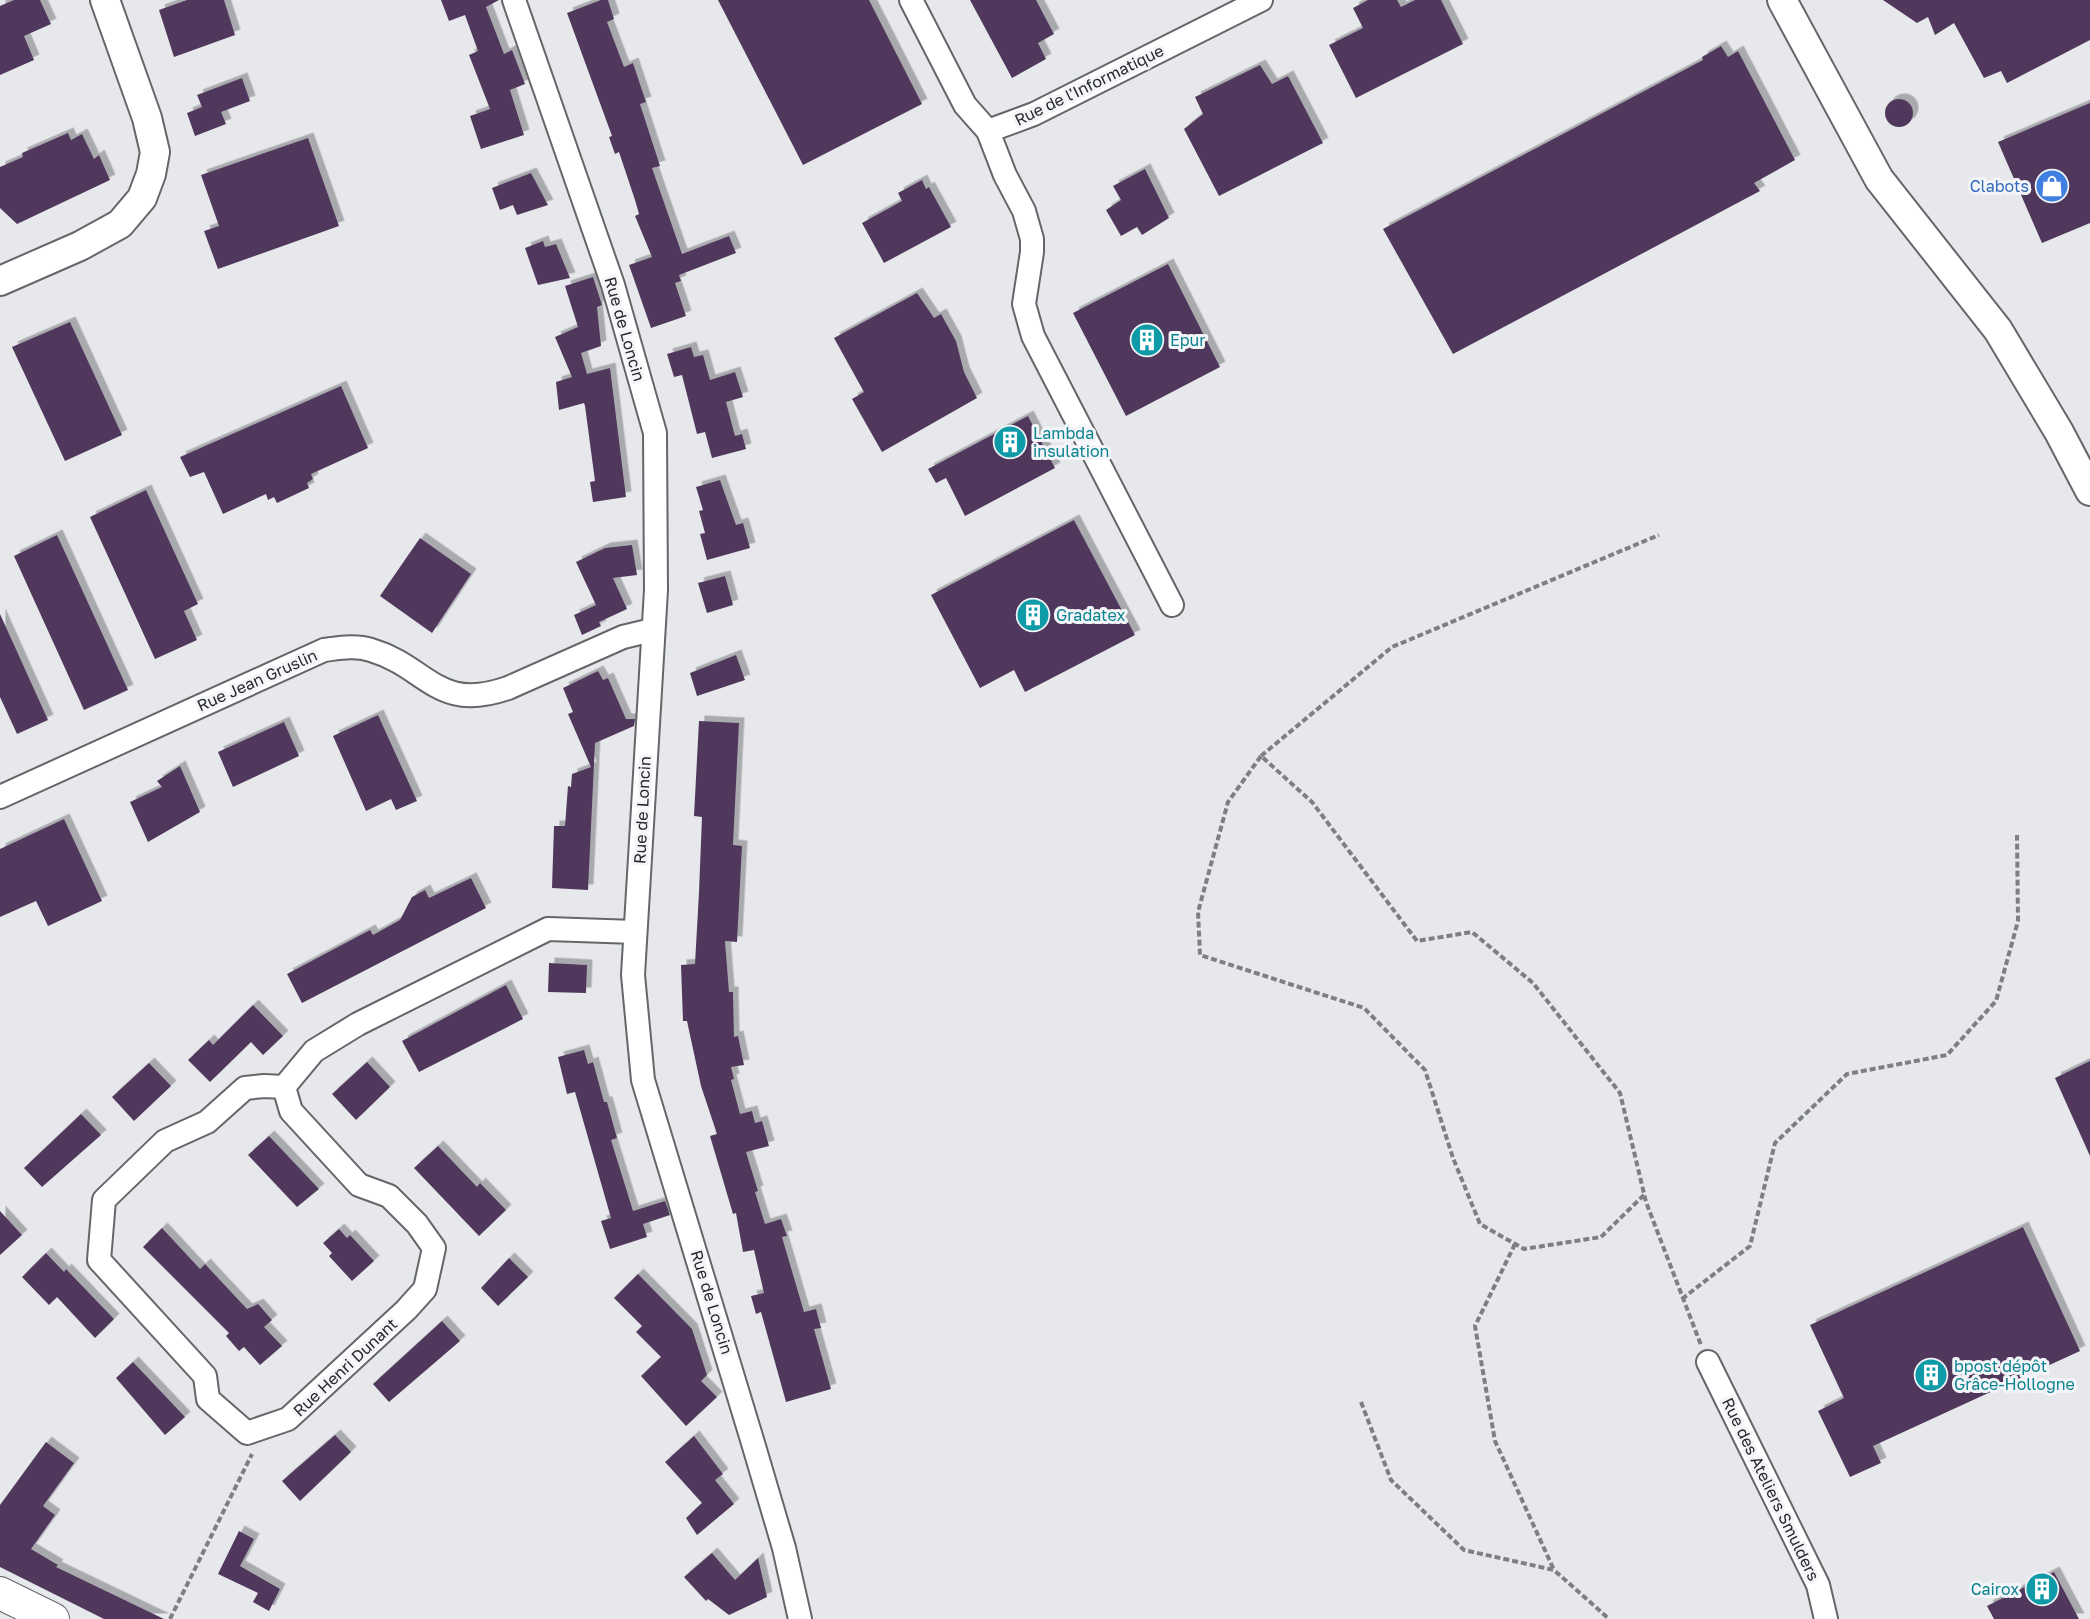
<svg xmlns="http://www.w3.org/2000/svg" width="2090" height="1619" viewBox="0 0 2090 1619" font-family="'Golos Text',sans-serif">
<style>
.building{fill:#50395b;filter:url(#shadow)}
.lines{fill:none;stroke-linecap:round;stroke-linejoin:round}
.minor-casing{stroke:#646669;stroke-width:26}
.tertiary-casing{stroke:#646669;stroke-width:32}
.secondary-casing{stroke:#646669;stroke-width:34}
.path{stroke:#7e7f82;stroke-width:4;stroke-dasharray:6 3;stroke-linecap:butt}
.minor{stroke:#fff;stroke-width:22}
.tertiary{stroke:#fff;stroke-width:28}
.secondary{stroke:#fff;stroke-width:32}
.labels{text-anchor:middle;dominant-baseline:central;stroke-width:6;stroke-linejoin:round;paint-order:stroke}
.street-label{font-size:16px;fill:#272829;stroke:#f3f5f9}
.shop-label{font-size:16px;fill:#366cbe;stroke:#f3f5f9;text-anchor:end}
.culture-label{font-size:16px;fill:#0d838f;stroke:#f3f5f9;text-anchor:start}
</style>
<defs>
<filter id="shadow"><feDropShadow dx="5.5" dy="-5.5" stdDeviation="0" flood-color="#0004"/></filter>
</defs>
<rect width="100%" height="100%" fill="#e6e8ec"/>
<!-- building -->
<g class="building">
<path d="M14 0H40L51 24 24 36 34 60 0 75V6Z"/>
<path d="M187 0H224L235 35 174 57 159 10Z"/>
<path d="M441 0H499L486 7 504 54 512 50 525 84 510 90 524 135 481 149 470 116 490 109 469 55 478 51 465 15 449 21Z"/>
<path d="M601 0H608L614 19 607 22 624 67 633 63 646 102 640 104 660 166 652 168 682 254 729 236 736 253 679 275 681 281 675 283 686 316 651 328 629 265 652 257 635 216 639 214 635 200 619 152 615 154 609 137 612 136 567 13Z"/>
<path d="M718 0H869L922 104 803 165Z"/>
<path d="M970 0H1036L1054 34 1038 43 1046 59 1012 78Z"/>
<path d="M1368 0H1397L1401 7 1415 0H1441L1463 44 1356 98 1329 45 1363 28 1353 8Z"/>
<path d="M1883 0H2090V40L2007 83 2001 71 1984 78 1954 23 1935 35 1928 17 1917 23Z"/>
<path d="M1721 46 1728 57 1738 51 1795 160 1754 183 1760 191 1453 354 1383 229 1703 60 1702 57Z"/>
<path d="M1260 65 1272 84 1288 76 1323 143 1219 196 1184 129 1203 114 1195 97Z"/>
<path d="M242 78 250 101 221 112 226 124 195 136 187 113 202 107 197 95Z"/>
<circle cx="1899" cy="113" r="14"/>
<path d="M2090 103V223L2042 243 1998 142Z"/>
<path d="M68 133 71 140 82 134 94 159 99 155 110 180 17 224 0 208V167L23 157 22 153Z"/>
<path d="M308 138 339 226 218 269 204 231 219 226 201 175Z"/>
<path d="M1145 169 1169 218 1142 235 1137 227 1121 236 1106 210 1121 200 1113 186Z"/>
<path d="M531 173 548 205 517 215 513 205 500 210 492 188Z"/>
<path d="M922 180 926 189 929 187 951 227 884 263 862 223 902 201 898 193Z"/>
<path d="M543 241 545 247 556 244 570 278 538 285 525 248Z"/>
<path d="M1168 264 1220 367 1126 416 1073 313Z"/>
<path d="M593 277 602 305 597 307 601 346 581 353 587 374 610 368 626 497 593 502 590 482 595 481 585 406 584 403 559 410 556 382 572 377 555 337 578 327 565 286Z"/>
<path d="M917 293 934 318 941 314 956 341 964 372 977 398 882 452 852 399 864 392 834 338Z"/>
<path d="M70 322 122 435 65 461 12 347Z"/>
<path d="M691 347 694 357 703 355 710 380 735 372 743 397 726 402 735 436 742 434 746 449 712 458 705 432 697 434 682 375 674 377 667 354Z"/>
<path d="M341 386 368 448 311 474 313 479 307 483 309 488 277 503 274 497 268 500 266 494 223 514 204 472 190 477 180 457Z"/>
<path d="M1028 416 1055 468 965 516 946 478 936 483 928 469Z"/>
<path d="M720 480 736 525 743 523 750 548 707 560 700 534 705 533 699 511 703 510 696 487Z"/>
<path d="M146 490 198 604 184 611 197 640 155 659 90 517Z"/>
<path d="M1074 520 1135 635 1025 692 1014 670 980 688 931 595Z"/>
<path d="M57 535 128 690 84 710 14 556Z"/>
<path d="M420 538 471 574 432 633 380 596Z"/>
<path d="M632 545 637 575 613 578 627 609 599 622 601 626 582 635 574 615 596 605 576 562 605 548Z"/>
<path d="M725 576 733 605 707 613 698 583Z"/>
<path d="M0 614 48 720 17 734 0 697Z"/>
<path d="M736 655 745 680 697 696 690 673Z"/>
<path d="M598 671 603 680 608 678 626 719H635L634 726 595 743 588 890 552 888 554 826H565L568 786 571 787 572 774 591 767 568 714 573 712 563 688Z"/>
<path d="M378 715 417 801 396 810 391 799 366 811 333 736Z"/>
<path d="M699 721 739 723 733 845 742 846 737 942 725 941 729 992H733L734 1037 738 1036 744 1065 731 1067 734 1079 731 1080 740 1114 752 1111 755 1123 762 1121 769 1146 746 1152 758 1191 755 1192 765 1224 781 1219 787 1236 782 1237 804 1312 816 1309 821 1328 814 1329 831 1389 786 1402 761 1312 756 1314 751 1296 764 1293 754 1250 743 1252 736 1213 733 1214 710 1136 717 1134 701 1086 687 1021H683L681 965 695 964 699 892 702 817 694 816Z"/>
<path d="M284 722 299 756 233 787 218 752Z"/>
<path d="M180 766 200 812 148 842 130 802 162 787 157 781Z"/>
<path d="M64 819 102 901 48 926 36 901 0 917V849Z"/>
<path d="M471 878 486 908 302 1003 287 974 370 930 373 935 400 920 412 897 425 890 429 898Z"/>
<path d="M549 963 587 965 586 993 548 992Z"/>
<path d="M506 985 523 1019 419 1072 402 1041Z"/>
<path d="M253 1005 283 1036 263 1055 251 1042 210 1082 188 1060 209 1040 213 1045Z"/>
<path d="M584 1050 588 1064 593 1062 604 1102H607L617 1138 611 1140 633 1211 665 1201 670 1215 643 1224 647 1237 610 1249 601 1221 611 1218 575 1092 567 1094 558 1057Z"/>
<path d="M2090 1061V1156L2055 1078Z"/>
<path d="M367 1062 390 1087 356 1120 332 1094Z"/>
<path d="M149 1063 171 1086 134 1121 112 1097Z"/>
<path d="M81 1114 101 1135 42 1187 24 1168Z"/>
<path d="M269 1136 319 1189 297 1207 248 1155Z"/>
<path d="M438 1146 477 1187 480 1183 506 1210 479 1236 414 1168Z"/>
<path d="M0 1211 22 1235 0 1255Z"/>
<path d="M2023 1227 2080 1351 1873 1446 1881 1463 1850 1477 1818 1411 1844 1398 1810 1325Z"/>
<path d="M162 1228 200 1269 205 1264 247 1309 258 1304 272 1320 264 1327 282 1346 260 1365 244 1347 239 1351 226 1336 229 1333 143 1247Z"/>
<path d="M339 1229 347 1238 350 1235 374 1261 352 1281 329 1256 332 1253 323 1243Z"/>
<path d="M46 1253 64 1272 66 1269 114 1319 95 1338 57 1297 49 1305 22 1277Z"/>
<path d="M509 1258 528 1277 498 1306 481 1288Z"/>
<path d="M638 1274 692 1329 707 1375 701 1381 717 1397 686 1426 641 1376 661 1357 636 1332 642 1326 614 1298Z"/>
<path d="M442 1321 460 1341 389 1402 373 1384Z"/>
<path d="M133 1362 185 1417 165 1435 116 1378Z"/>
<path d="M335 1435 351 1452 300 1501 282 1481Z"/>
<path d="M694 1436 723 1474 715 1480 734 1504 697 1535 686 1518 702 1503 665 1462Z"/>
<path d="M46 1442 74 1463 43 1506 55 1515 31 1549 58 1565 56 1567 164 1619H104L0 1567V1505Z"/>
<path d="M239 1531 254 1539 240 1566 280 1589 269 1611 253 1602 258 1593 218 1574Z"/>
<path d="M712 1553 735 1580 758 1558 767 1597 729 1615 708 1599 706 1601 684 1577Z"/>
<path d="M2054 1572 2079 1619H1994L1987 1606Z"/>
</g>
<g class="lines">
<defs>
<g id="minor">
<path d="M514 0 613 285 655 433 656 590 633 975 643 1080 753 1443 784 1548 800 1619"/>
<path d="M911 0 965 105 988 131 1034 114 1261 0"/>
<path d="M988 131 1005 175 1024 211 1032 239V252L1024 304 1033 336 1172 605"/>
<path d="M0 797 324 650C340 648 355 645 371 650 428 667 437 713 508 688L623 637 652 630"/>
<path d="M264 1086 284 1087 291 1111 359 1185 389 1196 417 1224 434 1248 425 1289 406 1310 288 1419 247 1433 208 1399 205 1376 99 1260 104 1200 165 1141 207 1122 245 1088Z"/>
<path d="M284 1087 314 1051 358 1024 548 929 635 932"/>
<path d="M1708 1362 1818 1585 1826 1619"/>
</g>
<g id="tertiary">
<path d="M1782 0 1879 179 1998 330 2059 432 2090 491"/>
<path d="M0 281 80 246 120 224 142 198 151 174 155 152 147 118 105 0"/>
</g>
<path id="secondary" d="M0 1593 53 1619"/>
</defs>
<!-- minor casing -->
<use href="#minor" class="minor-casing"/>
<!-- tertiary casing -->
<use href="#tertiary" class="tertiary-casing"/>
<!-- secondary casing -->
<use href="#secondary" class="secondary-casing"/>
<!-- path -->
<g class="path">
<path d="M1261 756 1392 647 1659 535"/>
<path d="M1644 1195 1601 1237 1524 1249 1480 1224 1453 1158 1425 1070 1364 1008 1200 955 1198 912 1228 802 1261 756 1312 802 1417 941 1472 932 1533 983 1620 1093 1646 1202 1701 1345"/>
<path d="M1515 1244 1475 1326 1495 1441 1554 1570"/>
<path d="M1682 1299 1750 1246 1775 1143 1847 1074 1947 1055 1996 1001 2018 921 2017 835"/>
<path d="M1361 1402 1391 1480 1464 1550 1554 1570 1609 1619"/>
<path d="M170 1619 252 1454"/>
</g>
<!-- minor -->
<use href="#minor" class="minor"/>
<!-- tertiary -->
<use href="#tertiary" class="tertiary"/>
<!-- secondary -->
<use href="#secondary" class="secondary"/>
</g>
<!-- icons -->
<defs>
<symbol id="shop-disc" viewBox="-11 -11 22 22"><circle r="9.5" fill="#3f7fe0" stroke="#f3f5f9"/><path d="M-5-2.5h2.3a2.7 3.5 0 0 1 5.4 0H5L5.5 6h-11ZM-1.5-2.5h3a1.5 2.3 0 0 0-3 0Z" fill="#fff"/></symbol>
<symbol id="building-disc" viewBox="-11 -11 22 22"><circle r="9.5" fill="#0f9aa8" stroke="#f3f5f9"/><path d="M-4-6H4V6H1V3H-1V6H-4ZM-2.5-4.3h1.7v1.8h-1.7ZM.8-4.3h1.7v1.8H.8ZM-2.5-1h1.7V.8h-1.7ZM.8-1h1.7V.8H.8Z" fill="#fff"/></symbol>
</defs>
<g fill-rule="evenodd">
<use href="#shop-disc" x="2033" y="167" width="38" height="38"/>
<use href="#building-disc" x="1128" y="321" width="38" height="38"/>
<use href="#building-disc" x="991" y="423" width="38" height="38"/>
<use href="#building-disc" x="1014" y="596" width="38" height="38"/>
<use href="#building-disc" x="1912" y="1356" width="38" height="38"/>
<use href="#building-disc" x="2023" y="1570" width="38" height="38"/>
</g>
<g class="labels">
<!-- street labels -->
<g class="street-label">
<text transform="translate(1089 85) rotate(-26)">Rue de l'Informatique</text>
<text transform="translate(625 329) rotate(74)">Rue de Loncin</text>
<text transform="translate(257 680) rotate(-24)">Rue Jean Gruslin</text>
<text transform="translate(642 810) rotate(-87)">Rue de Loncin</text>
<text transform="translate(712 1302) rotate(73)">Rue de Loncin</text>
<text transform="translate(345 1367) rotate(-43)">Rue Henri Dunant</text>
<text transform="translate(1771 1489) rotate(64)">Rue des Ateliers Smulders</text>
</g>
<!-- shop labels -->
<g class="shop-label">
<text x="2029" y="186">Clabots</text>
</g>
<!-- culture labels -->
<g class="culture-label">
<text x="1170" y="340">Epur</text>
<text x="1033" y="433">Lambda<tspan x="1033" dy="18">insulation</tspan></text>
<text x="1056" y="615">Gradatex</text>
<text x="1954" y="1366">bpost dépôt<tspan x="1954" dy="18">Grâce-Hollogne</tspan></text>
<text x="2019" y="1589" text-anchor="end">Cairox</text>
</g>
</g>
</svg>
